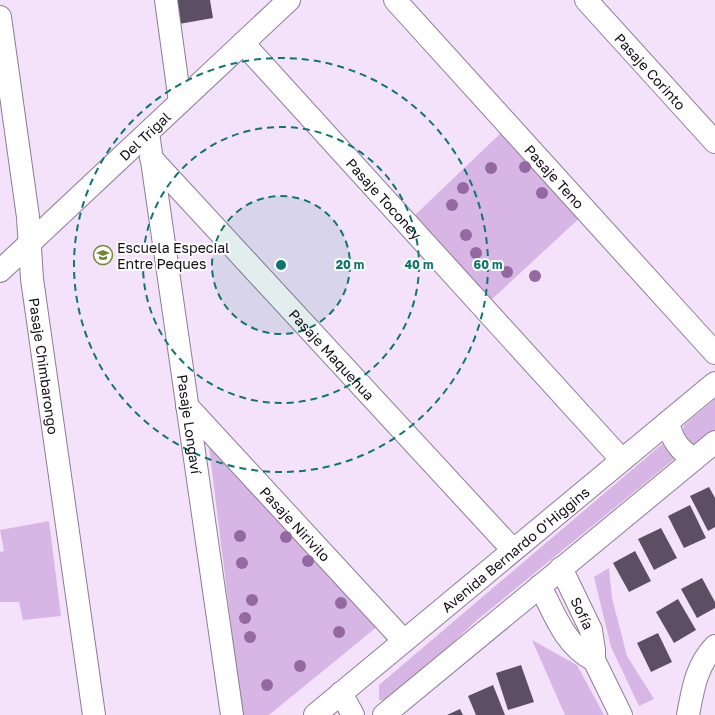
<svg xmlns="http://www.w3.org/2000/svg" width="715" height="715" viewBox="0 0 715 715" font-family="'Golos Text',sans-serif">
<style>
.green{fill:#d7b6e6}
.building{fill:#5c4e63}
.lines{fill:none;stroke-linecap:round;stroke-linejoin:round}
.street-casing{stroke:#8d7d93;stroke-width:24}
.secondary-casing{stroke:#8d7d93;stroke-width:24}
.street{stroke:#fff;stroke-width:22}
.secondary{stroke:#fff;stroke-width:22}
.tree{fill:#9469a2}
.ring{fill:none;stroke:#0f766e;stroke-width:2;stroke-dasharray:7 5}
.labels{text-anchor:middle;dominant-baseline:central;stroke-width:4;stroke-linejoin:round;paint-order:stroke}
.street-label{font-size:14px;fill:#130d15;stroke:#fff}
.poi-label{font-size:14px;fill:#130d15;stroke:#fff;text-anchor:start}
.centre{fill:#0f766e;stroke:#fff;stroke-width:2}
.ring-label{font-size:12px;text-anchor:middle;font-weight:bold;fill:#0f766e;stroke:#fff;stroke-width:4;stroke-linejoin:round;paint-order:stroke}
</style>
<rect width="100%" height="100%" fill="#f4e2fb"/>
<!-- green -->
<g class="green">
<path d="M504 130 585 213 490 301 414 216Z"/>
<path d="M715 399V430L698 445 689 446 681 436 684 425Z"/>
<path d="M208 438 378 626 269 715H242Z"/>
<path d="M667 440 678 456 476 621 391 701 379 700V685Z"/>
<path d="M49 521 61 616 23 620 19 602H0V552L4 551 0 530Z"/>
<path d="M609 568 612 598 627 656 654 699 639 706 611 647 594 577Z"/>
<path d="M532 640 577 665 604 715H565Z"/>
</g>
<!-- building -->
<g class="building">
<path d="M174 0H210L213 18 179 24Z"/>
<path d="M709 487 715 498V527L708 531 690 496Z"/>
<path d="M690 505 706 538 684 548 668 516Z"/>
<path d="M661 528 677 558 654 570 638 539Z"/>
<path d="M635 551 651 581 629 592 613 563Z"/>
<path d="M702 578 715 602V608L697 618 681 589Z"/>
<path d="M678 599 696 630 674 643 656 612Z"/>
<path d="M658 633 672 662 651 672 637 643Z"/>
<path d="M521 665 534 702 508 710 496 673Z"/>
<path d="M493 685 505 715H476L468 696Z"/>
<path d="M460 709 463 715H447Z"/>
</g>
<g class="lines">
<defs>
<g id="street">
<path d="M166 0 180 102"/>
<path id="s1" d="M395 0 715 353"/>
<path id="s2" d="M586 0 715 142"/>
<path id="s3" d="M0 17 28 217 32 279 94 715"/>
<path id="s4" d="M243 43 622 460"/>
<path id="s5" d="M148 133 232 715"/>
<path id="s6" d="M151 158 513 550"/>
<path id="s7" d="M0 271 289 0"/>
<path id="s8" d="M187 406 404 641"/>
<path id="s9" d="M561 568 591 630 594 650V660L621 715"/>
<path d="M540 586C554 613 565 646 594 660"/>
<path d="M688 715C693 689 696 666 715 646"/>
</g>
<g id="secondary">
<path d="M668 422C672 440 679 450 694 459"/>
<path d="M341 693 353 715"/>
<path id="s10" d="M315 715 715 383"/>
<path d="M384 715 715 442"/>
</g>
</defs>
<!-- street casing -->
<use href="#street" class="street-casing"/>
<!-- secondary casing -->
<use href="#secondary" class="secondary-casing"/>
<!-- street -->
<use href="#street" class="street"/>
<!-- secondary -->
<use href="#secondary" class="secondary"/>
</g>
<!-- trees -->
<g class="tree">
<circle cx="525" cy="167" r="6"/>
<circle cx="491" cy="168" r="6"/>
<circle cx="463" cy="188" r="6"/>
<circle cx="542" cy="193" r="6"/>
<circle cx="452" cy="205" r="6"/>
<circle cx="466" cy="235" r="6"/>
<circle cx="476" cy="253" r="6"/>
<circle cx="507" cy="272" r="6"/>
<circle cx="535" cy="276" r="6"/>
<circle cx="240" cy="536" r="6"/>
<circle cx="286" cy="537" r="6"/>
<circle cx="308" cy="561" r="6"/>
<circle cx="242" cy="563" r="6"/>
<circle cx="252" cy="600" r="6"/>
<circle cx="341" cy="603" r="6"/>
<circle cx="245" cy="618" r="6"/>
<circle cx="339" cy="632" r="6"/>
<circle cx="250" cy="637" r="6"/>
<circle cx="300" cy="666" r="6"/>
<circle cx="267" cy="685" r="6"/>
</g>
<!-- distance rings -->
<circle cx="281" cy="265" r="69" fill="#0f766e" fill-opacity=".12"/>
<g class="ring">
<circle cx="281" cy="265" r="69"/>
<circle cx="281" cy="265" r="138"/>
<circle cx="281" cy="265" r="207"/>
</g>
<!-- icons -->
<defs>
<symbol id="school-ring" viewBox="-11 -11 22 22"><circle r="9.5" fill="#fff" stroke="#778635" stroke-width="1.5"/><path d="M0-5L7-2L0 1L-7-2ZM-4 1L0 2.5L4 1V4Q0 6-4 4Z" fill="#778635"/></symbol>
</defs>
<g fill-rule="evenodd">
<use href="#school-ring" x="92" y="244" width="22" height="22"/>
</g>
<g class="labels">
<!-- street labels -->
<g class="street-label">
<text stroke="none"><textPath href="#s2" startOffset="96">Pasaje Corinto</textPath></text>
<text stroke="none"><textPath href="#s7" startOffset="198">Del Trigal</textPath></text>
<text stroke="none"><textPath href="#s1" startOffset="238">Pasaje Teno</textPath></text>
<text stroke="none"><textPath href="#s4" startOffset="210">Pasaje Toconey</textPath></text>
<text stroke="none"><textPath href="#s6" startOffset="267">Pasaje Maquehua</textPath></text>
<text stroke="none"><textPath href="#s3" startOffset="352">Pasaje Chimbarongo</textPath></text>
<text stroke="none"><textPath href="#s5" startOffset="294">Pasaje Longaví</textPath></text>
<text stroke="none"><textPath href="#s8" startOffset="160">Pasaje Nirivilo</textPath></text>
<text stroke="none"><textPath href="#s10" startOffset="260">Avenida Bernardo O'Higgins</textPath></text>
<text stroke="none"><textPath href="#s9" startOffset="50">Sofía</textPath></text>
</g>
<!-- poi labels -->
<g class="poi-label">
<text x="117" y="247">Escuela Especial<tspan x="117" dy="16">Entre Peques</tspan></text>
</g>
</g>
<circle cx="281" cy="265" r="6" class="centre"/>
<g class="ring-label">
<text x="350" y="269">20 m</text>
<text x="419" y="269">40 m</text>
<text x="488" y="269">60 m</text>
</g>
</svg>
